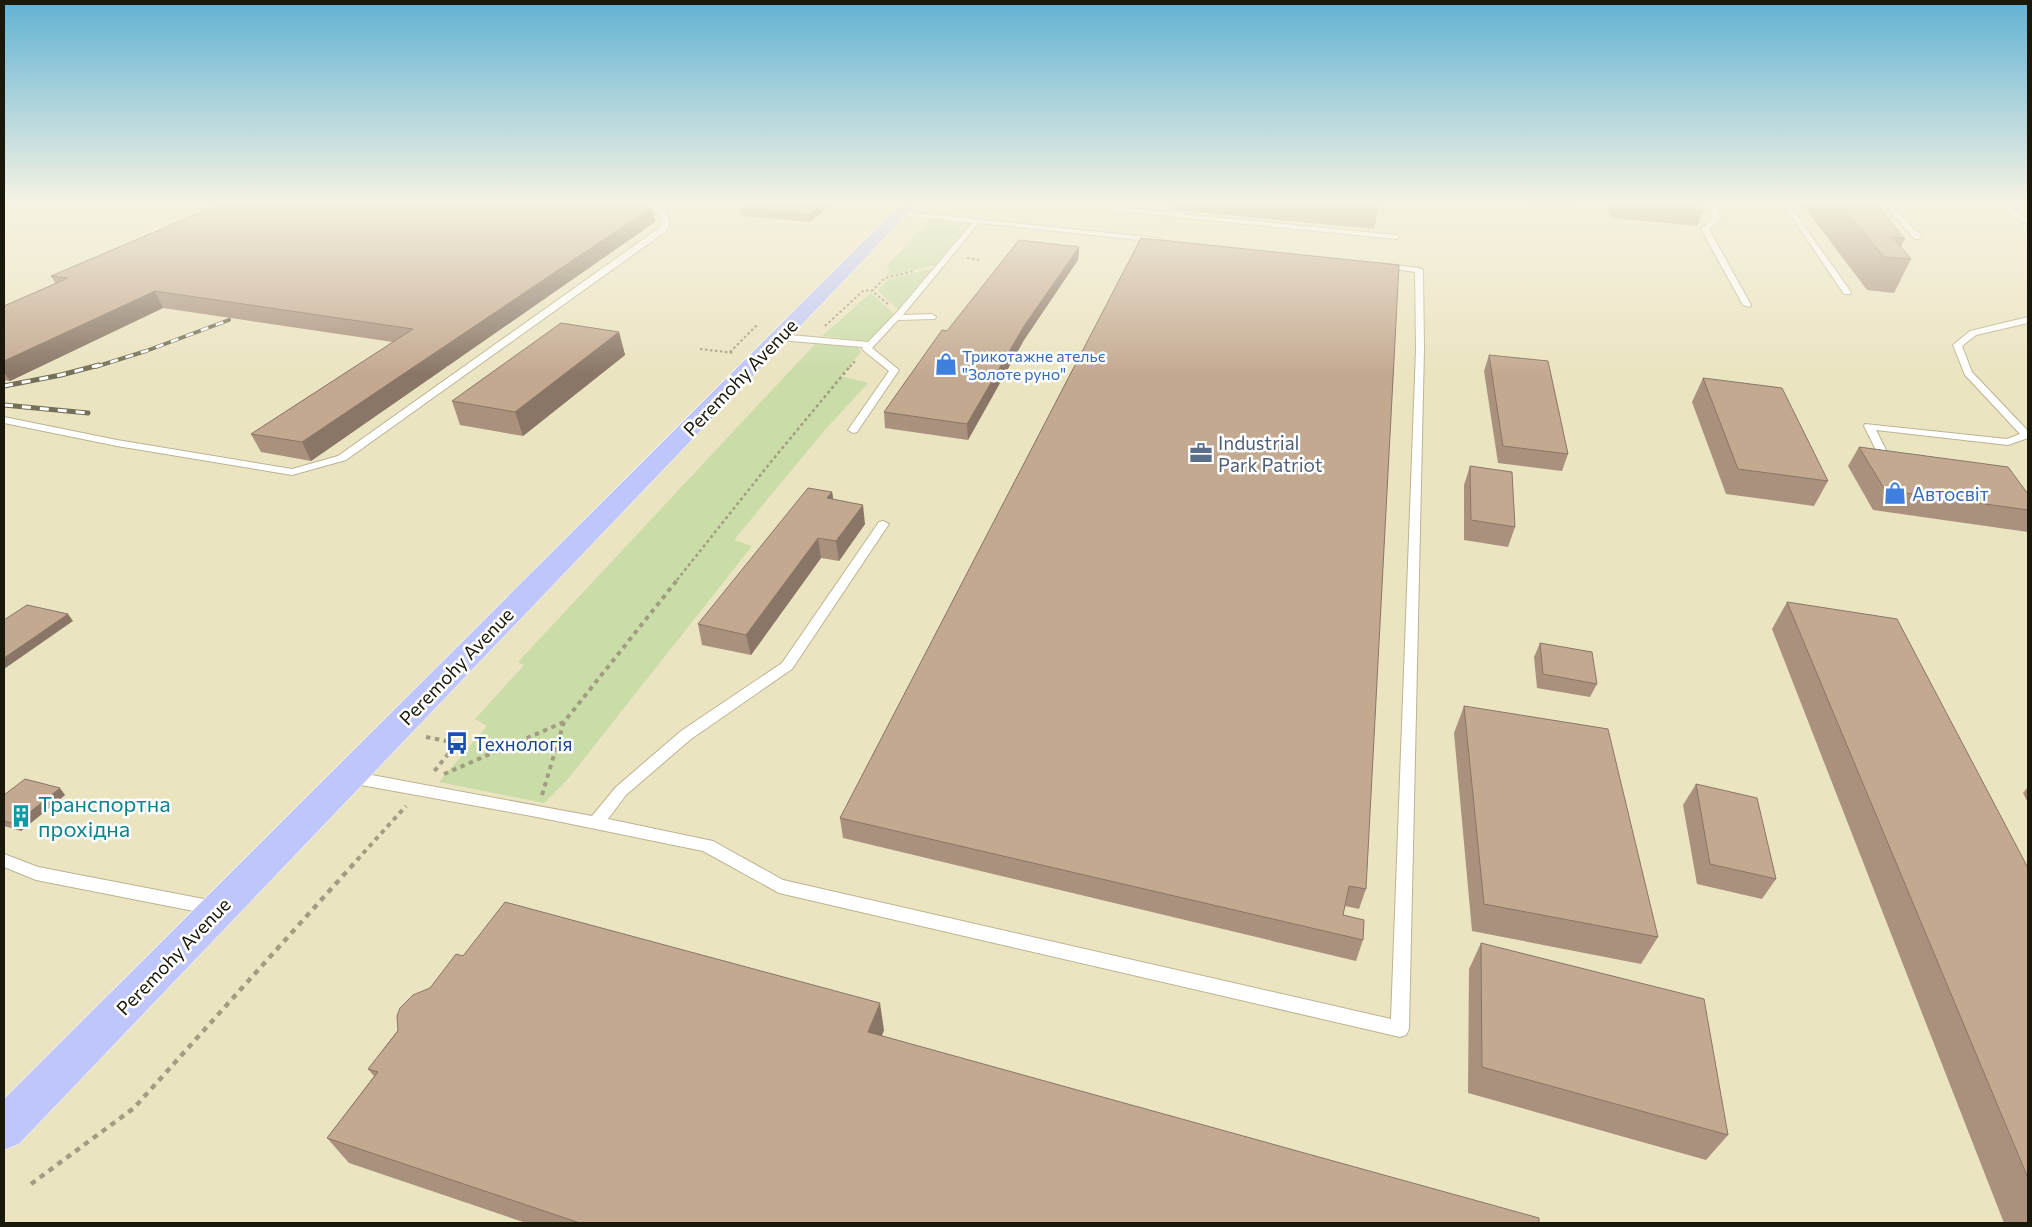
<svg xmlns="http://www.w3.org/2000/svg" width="2032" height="1227" viewBox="0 0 2032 1227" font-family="Commissioner,sans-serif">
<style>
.green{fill:#cadca8}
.forest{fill:#a8c175}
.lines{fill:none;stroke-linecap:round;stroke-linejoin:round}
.lane-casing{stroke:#bbb492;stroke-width:2}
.primary-casing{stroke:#fff;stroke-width:1}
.path-far3{stroke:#a29c81;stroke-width:2;stroke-dasharray:2.5 2.5;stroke-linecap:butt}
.path-far2{stroke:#a29c81;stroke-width:2.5;stroke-dasharray:3 3;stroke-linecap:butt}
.path-far1{stroke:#a29c81;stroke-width:4;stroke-dasharray:4.5 4.5;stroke-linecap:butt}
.path{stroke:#a29c81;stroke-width:4.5;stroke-dasharray:5.5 5.5;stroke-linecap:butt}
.lane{fill:#fff;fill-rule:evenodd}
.primary{fill:#bfc6fb;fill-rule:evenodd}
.rail-far1-casing{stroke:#736f58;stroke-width:4}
.rail-casing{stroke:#736f58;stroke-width:5}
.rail-far1{stroke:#fff;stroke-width:2.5;stroke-dasharray:8;stroke-linecap:butt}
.rail{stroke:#fff;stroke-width:3;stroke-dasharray:9;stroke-linecap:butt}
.wall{fill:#a9917d}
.shaded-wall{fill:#897666}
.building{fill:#c4a991;stroke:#897666}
.labels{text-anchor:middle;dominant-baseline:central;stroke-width:5;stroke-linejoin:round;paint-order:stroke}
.far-shop-label{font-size:16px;fill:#366cbe;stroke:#fff;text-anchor:start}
.street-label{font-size:19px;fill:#1a180b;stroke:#fff}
.service-label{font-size:19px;fill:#4e5e75;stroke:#fff;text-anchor:start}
.shop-label{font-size:19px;fill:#366cbe;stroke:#fff;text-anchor:start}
.transit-label{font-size:19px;fill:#164399;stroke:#fff;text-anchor:start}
.near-culture-label{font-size:22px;fill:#0d838f;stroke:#fff;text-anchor:start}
</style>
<rect width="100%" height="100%" fill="#ebe4c1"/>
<!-- green -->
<g class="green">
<path d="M935 220 971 223 935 265 887 276 891 269 886 267 927 222Z"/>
<path d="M931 269 898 309 878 291 888 279Z"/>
<path d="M871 293 894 314 869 341 822 336Z"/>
<path d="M815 344 857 347 861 352 841 376 868 383 824 431 734 540 752 546 568 779 544 803 439 782 487 726 475 719 524 665 518 662Z"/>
</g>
<!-- forest -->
<path class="forest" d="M1482 204H1586L1576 207 1548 208Z"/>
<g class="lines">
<defs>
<g id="lane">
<path d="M638 204 655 205 666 210 670 224 665 232 346 460 292 475 117 446 4 423V417L117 440 292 469 338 456 659 228 662 224 660 213Z"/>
<path d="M1063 204H1084L1396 235 1400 237 1396 239 1066 206Z"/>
<path d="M1710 204H1716L1721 219 1709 229 1751 305 1750 307 1743 305 1701 229 1713 218Z"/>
<path d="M1783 204H1789L1851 292 1850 294H1844Z"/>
<path d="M1997 204 2010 206 2028 220V225Z"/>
<path d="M1887 206H1891L1921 235V239H1915L1887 208Z"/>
<path d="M896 211 1158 238 1162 240 1158 242 979 223 903 315 932 314 936 317 935 319 898 320 872 348 899 370 857 432 853 433 848 430 889 371 863 350 862 347 779 340 775 337 779 334 868 342 897 312 972 223 899 215 895 213Z"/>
<path d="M1379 263 1419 268 1423 270 1424 349 1409 1029 1406 1035 1400 1037 779 893 703 851 537 817 350 783 345 781 343 777 345 773 350 771 592 816 616 787 681 731 782 663 879 522 883 521 889 524 792 669 691 739 626 795 608 819 713 841 783 880 1391 1019 1416 349 1415 272 1382 267 1378 265Z"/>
<path d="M2028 317V323L1976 335 1962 346 1972 372 2028 431V438L2008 445 1876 430 1890 458 1889 460H1881L1864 426 1865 424 2007 439 2020 434 1965 375 1953 345 1970 331Z"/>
<path d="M4 854 38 867 214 901 220 903 222 908 220 913 214 915 36 880 4 867Z"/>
</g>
<path id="primary" d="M901 204H917L19 1144 4 1150V1099Z"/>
</defs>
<!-- lane casing -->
<use href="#lane" class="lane-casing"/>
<!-- primary casing -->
<use href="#primary" class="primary-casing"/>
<!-- path-far3 -->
<g class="path-far3">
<path d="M967 258 981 260"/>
<path d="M888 304 872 291 885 278 914 271"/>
<path d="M825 326 864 290 872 291"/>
<path d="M700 349 734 353"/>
<path d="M730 352 758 324"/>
<path d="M850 367 856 360"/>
</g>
<!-- path-far2 -->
<path class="path-far2" d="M677 580 770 463 851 365"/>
<!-- path-far1 -->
<g class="path-far1">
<path d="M426 737 457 743 432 774"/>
<path d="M444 774 564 722"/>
<path d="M542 795 564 722 678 579"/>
<path d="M357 860 406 806"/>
</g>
<!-- path -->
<path class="path" d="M31 1184 134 1108 358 859"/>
<!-- lane -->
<use href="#lane" class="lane"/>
<!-- primary -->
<use href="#primary" class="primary"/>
<defs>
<path id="rail-far1" d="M95 367 146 351 229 320"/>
<g id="rail">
<path d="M4 386 61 375 99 365"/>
<path d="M4 405 88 413"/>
</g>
</defs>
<!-- rail-far1 casing -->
<use href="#rail-far1" class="rail-far1-casing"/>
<!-- rail casing -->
<use href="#rail" class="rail-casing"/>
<!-- rail-far1 -->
<use href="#rail-far1" class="rail-far1"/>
<!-- rail -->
<use href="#rail" class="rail"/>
</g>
<!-- wall -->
<g class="wall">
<path d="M746 204H832L810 222 741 216 740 209Z"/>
<path d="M1173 204H1379L1378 211 1374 229 1173 210Z"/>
<path d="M1606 204H1698L1703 212 1697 226 1611 218Z"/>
<path d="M1802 204H1876L1905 239 1901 247 1911 259 1894 293 1867 290Z"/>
<path d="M652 207 655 222 311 461 261 452 251 434 393 342 163 308 10 381 4 380V306L56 284 51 276Z"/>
<path d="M1141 238 1366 889 1359 909 1345 906 1343 915 1363 940 1356 961 843 838 840 818Z"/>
<path d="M1079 247 1078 260 1024 340 968 440 885 428 884 412 947 331Z"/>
<path d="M619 332 625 355 523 436 460 425 452 401Z"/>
<path d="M1489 355 1568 454 1562 471 1498 463 1484 371Z"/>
<path d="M1703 378 1828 481 1814 506 1726 494 1692 402Z"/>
<path d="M1859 447 2028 494V532L1873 510 1848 466Z"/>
<path d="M1470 466 1515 527 1508 547 1464 540V485Z"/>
<path d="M832 492 833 499 865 524 839 561 821 558 751 655 702 645 698 624Z"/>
<path d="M1787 602 2028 868V1223H2004L1772 629Z"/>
<path d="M1540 643 1597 684 1590 697 1537 688 1534 657Z"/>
<path d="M1464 706 1658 937 1641 964 1472 931 1454 733Z"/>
<path d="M1696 784 1776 879 1762 899 1697 884 1683 805Z"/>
<path d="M2028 787V803L2023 793Z"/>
<path d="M4 795H65L21 831 4 826Z"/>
<path d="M1481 943 1728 1135 1706 1160 1468 1093 1469 969Z"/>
<path d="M463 956 884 1030 882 1036 1539 1223H526L349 1163 327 1138 374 1076 368 1069 430 988Z"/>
</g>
<!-- shaded-wall -->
<g class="shaded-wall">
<path d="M823 204H832L810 222 809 215Z"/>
<path d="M652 207 655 222 311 461 302 442Z"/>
<path d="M1079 247 1078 260 1024 340 968 440 967 424 1024 326Z"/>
<path d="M155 291 163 308 10 381 4 372V361Z"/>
<path d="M619 332 625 355 523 436 515 412Z"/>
<path d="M832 492 835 511 827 498Z"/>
<path d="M863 505 865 524 839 561 836 541Z"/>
<path d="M818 538 821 558 751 655 746 635Z"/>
<path d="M68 614 73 621 4 669V658Z"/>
<path d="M60 788 65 795 21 831 15 824Z"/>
<path d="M880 1003 884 1030 872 1058 868 1032Z"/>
</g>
<!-- building -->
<g class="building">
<path d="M220 204H625L652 207 302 442 251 434 413 329 155 291 4 361V306L68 278 51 276Z"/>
<path d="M746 204H823L809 215 740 209Z"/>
<path d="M1299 204H1379L1378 211Z"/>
<path d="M1616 204H1698L1703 212Z"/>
<path d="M1840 204H1876L1905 239 1892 237 1911 259 1884 257Z"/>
<path d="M1141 238 1399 265 1366 889 1349 886 1343 915 1364 920 1363 940 840 818Z"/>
<path d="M1019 240 1079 247 1024 326 967 424 884 412 942 330 947 331Z"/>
<path d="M561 323 619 332 515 412 452 401Z"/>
<path d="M1489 355 1548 361 1568 454 1503 446Z"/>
<path d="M1703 378 1782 388 1828 481 1738 469Z"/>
<path d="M1859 447 2008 467 2028 494V510L1885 490Z"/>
<path d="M1470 466 1512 472 1515 527 1471 520Z"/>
<path d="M808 488 832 492 827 498 863 505 836 541 818 538 746 635 698 624Z"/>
<path d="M1787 602 1897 619 2028 868V1178Z"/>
<path d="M27 605 68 614 4 658V620Z"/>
<path d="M1540 643 1592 652 1597 684 1543 674Z"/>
<path d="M1464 706 1608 729 1658 937 1484 904Z"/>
<path d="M25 779 60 788 15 824 4 821V795Z"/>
<path d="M1696 784 1757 798 1776 879 1710 864Z"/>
<path d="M505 902 880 1003 868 1032 1539 1218V1223H580L327 1138 378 1072 368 1069 398 1031 397 1016 400 1008 413 995 430 988 456 954 463 956Z"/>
<path d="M1481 943 1704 999 1728 1135 1482 1067Z"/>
</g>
<!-- sky -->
<linearGradient id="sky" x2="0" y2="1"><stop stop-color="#61b2d4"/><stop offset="0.54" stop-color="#f6f3e3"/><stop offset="1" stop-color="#f6f3e3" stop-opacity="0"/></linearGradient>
<rect width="2032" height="375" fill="url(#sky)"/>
<!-- icons -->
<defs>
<symbol id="shop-bare" viewBox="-9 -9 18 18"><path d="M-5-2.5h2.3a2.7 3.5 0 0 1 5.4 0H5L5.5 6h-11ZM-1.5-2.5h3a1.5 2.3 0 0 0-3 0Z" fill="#3f7fe0" stroke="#fff" stroke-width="2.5" paint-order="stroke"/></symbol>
<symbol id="office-bare" viewBox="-9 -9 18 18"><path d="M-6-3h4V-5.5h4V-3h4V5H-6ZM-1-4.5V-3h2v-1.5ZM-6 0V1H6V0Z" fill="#5c6f8a" stroke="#fff" stroke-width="2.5" paint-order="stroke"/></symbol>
<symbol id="bus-bare" viewBox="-9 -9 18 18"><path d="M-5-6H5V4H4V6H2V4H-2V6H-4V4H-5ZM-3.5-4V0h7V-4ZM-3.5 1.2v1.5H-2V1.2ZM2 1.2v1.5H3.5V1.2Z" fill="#1a4fb4" stroke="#fff" stroke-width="2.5" paint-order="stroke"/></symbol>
<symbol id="building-bare" viewBox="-9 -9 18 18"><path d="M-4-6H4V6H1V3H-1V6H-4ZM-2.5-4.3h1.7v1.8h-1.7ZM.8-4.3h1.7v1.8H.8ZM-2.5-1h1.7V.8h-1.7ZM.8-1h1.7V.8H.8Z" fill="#0f9aa8" stroke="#fff" stroke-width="2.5" paint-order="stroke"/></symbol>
</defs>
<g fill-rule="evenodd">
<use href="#shop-bare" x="930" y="348" width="32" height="32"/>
<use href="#office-bare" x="1185" y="437" width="32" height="32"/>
<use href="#shop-bare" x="1879" y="477" width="32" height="32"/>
<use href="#bus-bare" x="441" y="727" width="32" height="32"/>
<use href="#building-bare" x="5" y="800" width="32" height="32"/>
</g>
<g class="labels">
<!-- far-shop labels -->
<g class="far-shop-label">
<text x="962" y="355">Трикотажне ательє<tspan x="962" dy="18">"Золоте руно"</tspan></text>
</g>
<!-- street labels -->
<g class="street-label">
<text transform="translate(740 377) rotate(-46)">Peremohy Avenue</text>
<text transform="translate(456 666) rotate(-46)">Peremohy Avenue</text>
<text transform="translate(173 956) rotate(-46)">Peremohy Avenue</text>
</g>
<!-- service labels -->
<g class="service-label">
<text x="1218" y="442">Industrial<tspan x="1218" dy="22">Park Patriot</tspan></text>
</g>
<!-- shop labels -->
<g class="shop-label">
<text x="1912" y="493">Автосвіт</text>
</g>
<!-- transit labels -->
<g class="transit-label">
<text x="474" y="743">Технологія</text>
</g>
<!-- near-culture labels -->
<g class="near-culture-label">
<text x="38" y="803">Транспортна<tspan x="38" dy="25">прохідна</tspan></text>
</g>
</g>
<!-- border -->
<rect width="2032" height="1227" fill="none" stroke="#1a180b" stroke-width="10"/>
</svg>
